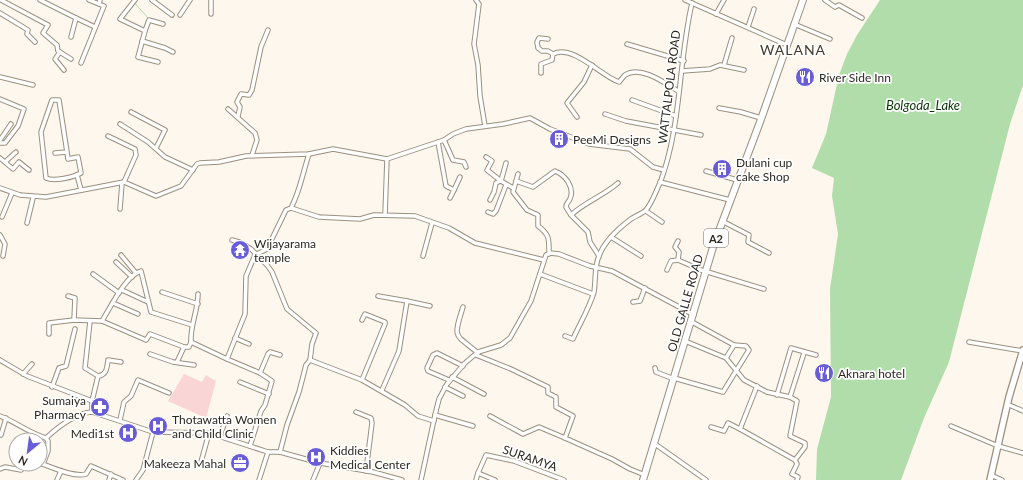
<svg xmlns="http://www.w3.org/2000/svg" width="1023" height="480" viewBox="0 0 1023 480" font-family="Lato,sans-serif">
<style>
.green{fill:#fad5d6}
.water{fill:#b0ddaa}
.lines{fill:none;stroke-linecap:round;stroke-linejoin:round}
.stream{stroke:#b0ddaa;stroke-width:1}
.street-casing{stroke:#9a9080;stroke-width:5.5}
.primary-casing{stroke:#9a9080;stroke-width:8}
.highway-casing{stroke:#9a9080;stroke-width:8}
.street{stroke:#fff;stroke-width:3.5}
.primary{stroke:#fff;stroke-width:5.5}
.highway{stroke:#fff;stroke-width:6}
.labels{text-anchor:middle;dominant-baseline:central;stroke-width:3.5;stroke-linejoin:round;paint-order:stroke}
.shield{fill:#fff;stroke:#6b6864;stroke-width:1}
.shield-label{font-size:11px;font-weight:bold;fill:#2c2821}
.poi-label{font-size:12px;fill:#2c2821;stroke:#fff;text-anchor:start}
.street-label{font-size:12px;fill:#2c2821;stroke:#fff}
.water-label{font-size:13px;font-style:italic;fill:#083705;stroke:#fff}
.quarter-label{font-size:14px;letter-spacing:1px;fill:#433a2c;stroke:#fff}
</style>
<rect width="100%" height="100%" fill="#fef7ed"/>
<!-- green -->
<path class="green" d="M184 374 202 382 206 375 216 381 206 418 168 401Z"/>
<!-- water -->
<path class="water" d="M880 0H1023V85L1010 124 949 362 924 418 901 480H816L817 449 831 397 830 289 838 234 832 196 834 178 812 168 826 134 839 75 847 54 857 35Z"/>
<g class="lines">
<!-- stream -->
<path class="stream" d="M132 0 149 19"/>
<defs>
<g id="street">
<path d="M1 0 48 25 43 33 57 45 58 51 71 59"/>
<path d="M40 0 76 18 71 37"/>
<path d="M89 0 99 4"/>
<path d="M135 0 120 19 145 31 138 57 158 62"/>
<path d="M152 0 172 15"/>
<path d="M476 0 479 4 474 44 478 65 480 96 485 126"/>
<path d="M685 0 787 45"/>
<path d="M825 0 835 7 839 5 862 18"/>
<path d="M0 13 28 30 27 34 35 42"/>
<path d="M211 14V0"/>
<path d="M716 14 724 0"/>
<path d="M180 15 190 0"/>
<path d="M76 18 95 27"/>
<path d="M794 24 830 39"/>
<path d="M748 27 754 9"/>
<path d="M145 31 149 20 163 24"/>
<path d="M548 39 539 38 537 42 538 48 542 51H548L553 54"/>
<path d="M142 41 165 48 173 52"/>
<path d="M627 44 684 61"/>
<path d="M60 52 55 59 64 70"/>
<path d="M81 63 104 6 99 4 100 0"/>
<path d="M724 65 732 38"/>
<path d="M682 71 710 69 720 65 744 70"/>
<path d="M541 73V64L552 60 553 54C573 44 601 76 619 82 621 80 623 77 625 75 641 65 665 83 678 91"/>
<path d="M0 77 33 85"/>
<path d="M0 99 24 109 18 126 5 143H0"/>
<path d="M632 100 676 116"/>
<path d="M719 108 741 112 761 118"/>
<path d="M228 109 255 133 257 140 252 155"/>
<path d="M131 112 165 130 156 148"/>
<path d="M605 114 626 121 701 135"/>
<path d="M238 116 240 107 237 102 241 94 249 95 252 90 261 47 268 30"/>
<path d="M577 117 567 103 584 82 592 65"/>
<path d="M120 124 148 142 165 157 193 170"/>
<path d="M108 136 135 149 136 155 124 182"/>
<path d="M0 140 11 124"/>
<path d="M444 140 453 160 464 162 466 167"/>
<path d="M438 142 446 186 454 190 450 198"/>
<path d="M55 153 67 152 68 159 78 157 81 173C74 177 54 182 46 178L41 132 52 100H59L67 152"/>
<path d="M486 157 492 161 487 170 501 181"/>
<path d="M0 158 13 169 19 162 29 170"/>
<path d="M5 162 16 152"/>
<path d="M506 163 501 181 513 188"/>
<path d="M706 171 737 180"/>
<path d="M518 174 513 192 527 210 538 215V226C550 235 549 239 549 254"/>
<path d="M77 175 81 190"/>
<path d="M516 181 533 187 555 171C565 175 575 187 570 199 568 203 566 203 566 207L571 215 588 232 590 242 599 256"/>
<path d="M660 182 730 200"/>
<path d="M0 188 20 195 46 197 124 182 156 196 181 186 197 164 200 163 219 162 246 156 309 154 333 149 387 159 444 140 453 134 466 129 503 124 530 118 550 129 589 144 630 149 653 167 664 170"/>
<path d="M454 190 460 177"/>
<path d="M490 200 494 192 496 183 500 181"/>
<path d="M291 208C300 191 303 172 309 154"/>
<path d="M120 209 122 183"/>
<path d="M646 211 662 222"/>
<path d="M488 212 493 214 496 211 506 185"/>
<path d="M385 215 387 159"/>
<path d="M571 215C585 202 603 196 618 183"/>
<path d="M2 217 12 193"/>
<path d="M722 221 749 235 748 242 769 253"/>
<path d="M27 223 33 198"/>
<path d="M0 235 5 244 3 256"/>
<path d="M611 237 641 256"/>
<path d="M232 240 239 242 251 249 267 265 272 272 287 309 316 333 312 344 310 360 306 365 299 392 287 425 280 452"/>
<path d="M678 241 675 247 679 252 678 260"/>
<path d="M121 255 136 273"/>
<path d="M423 256 432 223"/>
<path d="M116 262 132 277"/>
<path d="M667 270 671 261 678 260 701 270 764 289"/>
<path d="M93 274 119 293"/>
<path d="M540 274 593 294"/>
<path d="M122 290 148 302"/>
<path d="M162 292 198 304"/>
<path d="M68 296 75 298 74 320"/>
<path d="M378 296 407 301"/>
<path d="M633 302 640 301 645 288"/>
<path d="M113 303 138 314"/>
<path d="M463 307C453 339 454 333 478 353"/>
<path d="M362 320 365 314 385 322V324L362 380 405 405 418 416 434 421"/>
<path d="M90 321 85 368 98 376 92 401V412"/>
<path d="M102 321C110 308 126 275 141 271L151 312 192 325"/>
<path d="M692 322 734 345 726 358"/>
<path d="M49 334V323L74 320 102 321 146 340 150 334 184 347H189L191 342 227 359"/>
<path d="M565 336 573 339C580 323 589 309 594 292 596 280 594 267 599 256 604 242 619 228 631 219 635 216 642 214 646 210 652 203 656 191 660 183 682 125 678 63 692 3"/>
<path d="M235 338 249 344"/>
<path d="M685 341 726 358 744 380 767 392 790 397 797 401 790 436 805 443V447L795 460 797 464 792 474 798 477 797 480"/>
<path d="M191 342C190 325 198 311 198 294"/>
<path d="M969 342 1023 351"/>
<path d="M150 354 173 362 194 365"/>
<path d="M476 355 511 369 548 387V393L556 397V407L573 416 565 438 612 459 630 469 645 475"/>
<path d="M0 360 27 376 92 401"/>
<path d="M310 360 362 380"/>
<path d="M177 362 184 347"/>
<path d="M655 368 656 372 674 379"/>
<path d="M260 373 268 354 270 352 280 355"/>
<path d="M23 374 32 364"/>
<path d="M98 376C107 375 107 367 108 360L121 362"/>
<path d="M452 377 484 394"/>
<path d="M674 378 723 392 749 350 746 346 734 345"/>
<path d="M449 380 428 371 427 368 433 355 437 353 463 366"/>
<path d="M240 382 269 394"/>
<path d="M757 386 740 429 795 460"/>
<path d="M52 387 59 368 66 366 75 329"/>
<path d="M445 387 463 396"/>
<path d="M382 390 399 351 407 301 430 306"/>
<path d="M777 395 791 348 816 355"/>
<path d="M790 397 804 353"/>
<path d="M1007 404 1023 411"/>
<path d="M356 412 371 418 372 423 366 471"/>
<path d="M435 415 473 426"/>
<path d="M0 416C16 422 29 433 46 438 58 427 75 413 92 412L153 432 209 433 268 452H280L320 463 373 472 402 480"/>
<path d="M490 416 523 434 539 427 565 438"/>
<path d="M120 420 124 402 131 396 138 380 169 393"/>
<path d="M951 426 998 446 1023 453"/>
<path d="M711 427 724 431 728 423 740 429"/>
<path d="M1 435 6 418"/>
<path d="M220 436 227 416"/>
<path d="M655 444 706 480"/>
<path d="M250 446 261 411 265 405 272 381 260 373 227 359 245 314 246 276 255 255 267 249 286 210 291 208 319 217 360 219 374 215 415 216 449 228 475 243 544 260"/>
<path d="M201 462 209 433"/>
<path d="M40 463C51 467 75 478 86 474L91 466 123 480"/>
<path d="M43 464 48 451V441L46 438"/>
<path d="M0 469 5 467 21 470 27 464"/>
<path d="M478 473 495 480"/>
<path d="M991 475 1002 480"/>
<path d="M57 480 61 471"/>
<path d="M109 480 111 474"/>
<path d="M136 480 143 470 153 432"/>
<path d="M259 480 268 452"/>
<path d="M313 480 320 463"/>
<path d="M421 480 435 415 439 399 447 384 465 363 478 352 501 345 510 338 531 301 546 255 550 253 559 254 590 266 612 271 694 315"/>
<path d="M476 480 478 473 486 455 514 461 564 480"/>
</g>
<path id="primary" d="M990 480 1009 397 1023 350"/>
<path id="highway" d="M643 480 714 244 760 122 803 0"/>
</defs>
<!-- street casing -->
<use href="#street" class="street-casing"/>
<!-- primary casing -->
<use href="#primary" class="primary-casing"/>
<!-- highway casing -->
<use href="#highway" class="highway-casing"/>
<!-- street -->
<use href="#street" class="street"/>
<!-- primary -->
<use href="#primary" class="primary"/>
<!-- highway -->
<use href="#highway" class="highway"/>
</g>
<!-- icons -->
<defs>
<symbol id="restaurant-disc" viewBox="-11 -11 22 22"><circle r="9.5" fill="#685dd7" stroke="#fff"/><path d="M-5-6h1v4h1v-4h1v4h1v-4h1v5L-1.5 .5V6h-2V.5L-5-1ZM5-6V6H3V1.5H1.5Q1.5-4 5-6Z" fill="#fff"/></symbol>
<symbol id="building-disc" viewBox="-11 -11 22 22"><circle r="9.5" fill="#685dd7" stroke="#fff"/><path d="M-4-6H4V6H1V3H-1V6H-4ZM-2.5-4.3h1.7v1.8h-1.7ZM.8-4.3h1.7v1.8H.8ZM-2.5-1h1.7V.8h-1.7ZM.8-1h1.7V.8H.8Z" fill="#fff"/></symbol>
<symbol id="temple-disc" viewBox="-11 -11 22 22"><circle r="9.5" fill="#685dd7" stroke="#fff"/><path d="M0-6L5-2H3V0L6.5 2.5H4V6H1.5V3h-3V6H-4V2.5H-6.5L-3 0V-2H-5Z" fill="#fff"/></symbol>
<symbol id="pharmacy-disc" viewBox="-11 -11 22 22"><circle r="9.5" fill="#685dd7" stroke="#fff"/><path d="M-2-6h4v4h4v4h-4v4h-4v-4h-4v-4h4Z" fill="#fff"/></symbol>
<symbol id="hospital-disc" viewBox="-11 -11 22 22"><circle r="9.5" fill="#685dd7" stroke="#fff"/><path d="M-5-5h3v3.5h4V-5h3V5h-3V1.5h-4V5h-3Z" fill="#fff"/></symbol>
<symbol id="office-disc" viewBox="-11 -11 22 22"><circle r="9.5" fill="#685dd7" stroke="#fff"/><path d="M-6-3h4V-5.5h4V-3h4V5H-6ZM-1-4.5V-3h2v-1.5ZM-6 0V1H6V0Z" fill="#fff"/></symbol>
</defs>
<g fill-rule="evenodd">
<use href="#restaurant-disc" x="794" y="66" width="22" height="22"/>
<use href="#building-disc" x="548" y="128" width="22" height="22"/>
<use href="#building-disc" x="711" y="158" width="22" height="22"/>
<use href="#temple-disc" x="229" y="239" width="22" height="22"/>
<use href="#restaurant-disc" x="813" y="362" width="22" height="22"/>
<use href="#pharmacy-disc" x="89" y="396" width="22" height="22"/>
<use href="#hospital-disc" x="147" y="415" width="22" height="22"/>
<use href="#hospital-disc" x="117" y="422" width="22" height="22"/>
<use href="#hospital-disc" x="305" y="446" width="22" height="22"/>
<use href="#office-disc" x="229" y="452" width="22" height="22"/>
</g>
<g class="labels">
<!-- shield labels -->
<rect class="shield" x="704" y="229" width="24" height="18" rx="3"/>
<g class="shield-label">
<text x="716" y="238">A2</text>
</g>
<!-- poi labels -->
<g class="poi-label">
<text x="819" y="77">River Side Inn</text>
<text x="573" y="139">PeeMi Designs</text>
<text x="736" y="162">Dulani cup<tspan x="736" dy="14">cake Shop</tspan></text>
<text x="254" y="243">Wijayarama<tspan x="254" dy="14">temple</tspan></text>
<text x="838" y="373">Aknara hotel</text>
<text x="86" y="400" text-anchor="end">Sumaiya<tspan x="86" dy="14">Pharmacy</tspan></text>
<text x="172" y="419">Thotawatta Women<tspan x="172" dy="14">and Child Clinic</tspan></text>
<text x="114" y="433" text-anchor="end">Medi1st</text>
<text x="330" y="450">Kiddies<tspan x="330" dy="14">Medical Center</tspan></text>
<text x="226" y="463" text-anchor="end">Makeeza Mahal</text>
</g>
<!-- street labels -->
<g class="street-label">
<text transform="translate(669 87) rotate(-83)">WATTALPOLA ROAD</text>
<text transform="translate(685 303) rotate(-74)">OLD GALLE ROAD</text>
<text transform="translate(530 458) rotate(19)">SURAMYA</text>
</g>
<!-- water labels -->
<g class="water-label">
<text x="923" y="105">Bolgoda_Lake</text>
</g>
<!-- quarter labels -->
<g class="quarter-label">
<text x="793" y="49">WALANA</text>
</g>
</g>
<!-- north arrow -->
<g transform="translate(28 452) rotate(209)"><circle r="19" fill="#ffffff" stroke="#aba9a6"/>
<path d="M0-3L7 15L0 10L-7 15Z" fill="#685dd7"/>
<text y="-6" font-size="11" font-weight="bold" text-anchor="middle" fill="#2c2821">N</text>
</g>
</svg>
